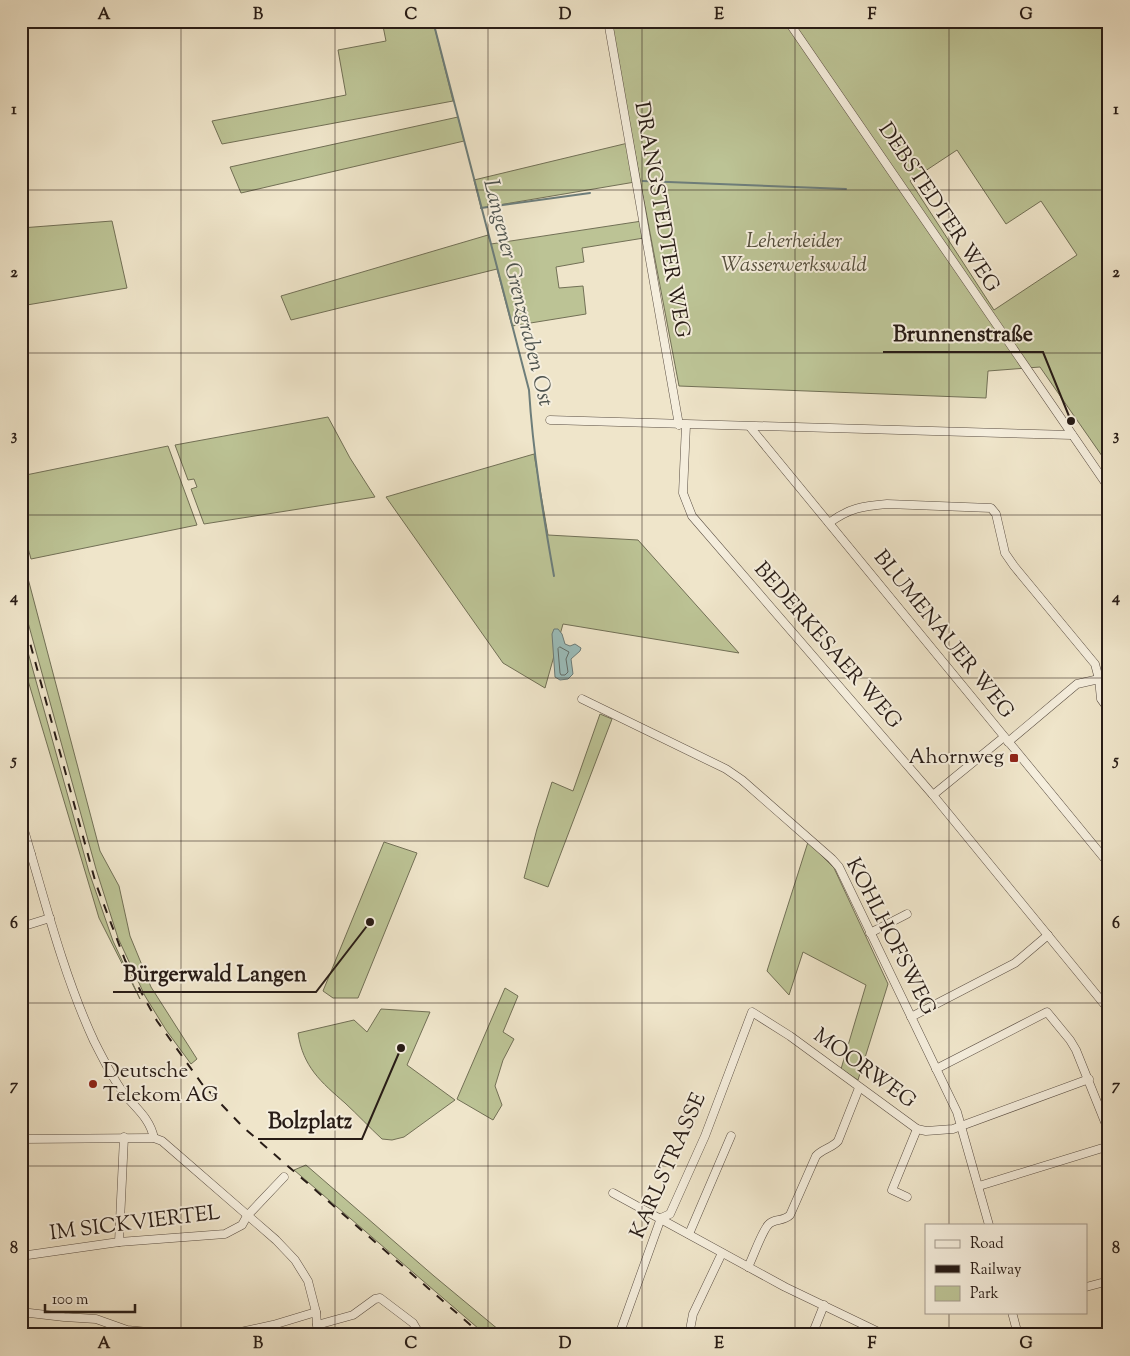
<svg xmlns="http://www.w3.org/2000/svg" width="1130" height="1356" viewBox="0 0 1130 1356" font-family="'Sorts Mill Goudy',serif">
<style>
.green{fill:#bcc395;stroke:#727056;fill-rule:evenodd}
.water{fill:#9bbebc;stroke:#6d7d7a}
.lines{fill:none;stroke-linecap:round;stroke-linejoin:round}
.shore{stroke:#626d69;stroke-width:1}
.stream{stroke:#6d7d7a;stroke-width:2}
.minor-casing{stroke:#5a4e43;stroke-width:9}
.minor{stroke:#f5eedd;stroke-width:8}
.rail{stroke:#281c16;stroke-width:2;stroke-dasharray:9 9;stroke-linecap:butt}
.grid{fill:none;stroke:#281c16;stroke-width:1;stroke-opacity:0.55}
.poi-dot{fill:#8f2418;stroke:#f5eedd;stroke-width:2}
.labels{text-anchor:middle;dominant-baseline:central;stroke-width:4;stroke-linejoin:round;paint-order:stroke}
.street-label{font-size:21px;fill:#281c16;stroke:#f5eedd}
.park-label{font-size:21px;font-style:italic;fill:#544e3c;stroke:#f5eedd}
.poi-label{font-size:21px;fill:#281c16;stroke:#f5eedd;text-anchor:end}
.water-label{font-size:22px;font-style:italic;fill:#505550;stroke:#f5eedd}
.leader{fill:none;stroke:#281c16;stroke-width:2}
.callout-dot{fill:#281c16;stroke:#f5eedd;stroke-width:2}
.callout-label{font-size:22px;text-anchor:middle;font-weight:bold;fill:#281c16;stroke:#f5eedd;stroke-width:4;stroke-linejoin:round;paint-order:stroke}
.neatline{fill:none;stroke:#281c16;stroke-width:2}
.grid-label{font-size:16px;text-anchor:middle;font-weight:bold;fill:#281c16}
</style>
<rect width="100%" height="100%" fill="#efe5ca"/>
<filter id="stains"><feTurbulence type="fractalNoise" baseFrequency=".004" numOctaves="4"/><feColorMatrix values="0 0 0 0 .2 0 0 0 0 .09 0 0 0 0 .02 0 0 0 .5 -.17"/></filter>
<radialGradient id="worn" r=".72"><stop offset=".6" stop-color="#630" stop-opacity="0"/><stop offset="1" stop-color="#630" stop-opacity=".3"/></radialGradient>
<!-- green -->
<g class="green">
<path d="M382 21H433L453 101 222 144 212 121 346 95 338 50 386 41Z"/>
<path d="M610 21H1109V466L1040 367 988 371 986 398 679 386ZM957 150 1006 224 1041 201 1077 255 994 310 910 181Z"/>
<path d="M458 117 464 141 241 193 230 167Z"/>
<path d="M628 143 635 182 481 208 474 180Z"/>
<path d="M112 221 127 288 21 306V228Z"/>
<path d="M642 221 644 238 582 248 584 262 556 267 559 288 583 286 586 314 512 326 497 269 291 320 281 296 488 235 491 244Z"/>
<path d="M328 417 350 458 375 497 204 524 191 489 197 487 194 479 188 480 175 445Z"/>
<path d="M168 446 197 525 31 559 21 523V476Z"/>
<path d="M534 454 548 535 638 540 739 653 563 624 545 688 503 663 386 497Z"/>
<path d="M21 552 100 851 119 886 130 936 151 987 197 1059 191 1064 166 1030 145 996 118 938 96 869 21 597Z"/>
<path d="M21 627 89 872 113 941 140 999 99 918 21 657Z"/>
<path d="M600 714 612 719 548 887 524 878 537 829 552 782 573 791Z"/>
<path d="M384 842 417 853 358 998H333L323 991Z"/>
<path d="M808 842 834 868 888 984 858 1080 841 1069 866 985 803 952 789 995 767 971Z"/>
<path d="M505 988 518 996 503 1032 514 1039 503 1060 495 1086 502 1105 493 1120 457 1099Z"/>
<path d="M381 1009 430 1012 407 1065 455 1100 404 1137 392 1140 382 1139C369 1127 358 1115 345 1103 321 1082 303 1067 298 1033L354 1020 367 1032Z"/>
<path d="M306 1165 434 1276 505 1335H486L294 1170Z"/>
</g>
<!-- water -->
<path class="water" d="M554 629H558L562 634 565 644 570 646 575 644 581 648 580 651 571 659 573 674 568 679 560 680 555 677 552 634Z"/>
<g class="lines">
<!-- shore -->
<path class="shore" d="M560 647 569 652 566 659 568 672 565 675H561L560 673 558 649Z"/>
<!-- stream -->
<g class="stream">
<path d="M433 21 529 390C533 453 543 514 554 576"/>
<path d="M643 181 846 189"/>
<path d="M481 208 590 193"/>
</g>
<defs>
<g id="minor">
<path d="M608 21 679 425"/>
<path d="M788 21C896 176 1001 333 1109 488"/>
<path d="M550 420 1072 435"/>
<path d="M686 425 683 493 692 516 933 795 1109 1010"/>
<path d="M750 427 1109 864"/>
<path d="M829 523C849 508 863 506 887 504L991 508 996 514 1005 553 1014 566 1095 664 1099 679 1101 699 1109 710"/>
<path d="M582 699 726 769 742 780 832 859 839 867 957 1112 989 1225"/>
<path d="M1008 742 1077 684 1099 679 1109 682"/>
<path d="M933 795 1004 737"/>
<path d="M21 820C43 893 62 972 94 1041 102 1057 110 1073 120 1088 132 1106 149 1115 154 1138"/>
<path d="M21 857 31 854"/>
<path d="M21 927 50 918"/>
<path d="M870 933 907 914"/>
<path d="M911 1017 1015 963 1048 935"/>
<path d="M936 1069 1047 1012 1070 1040 1076 1050 1109 1132"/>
<path d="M21 1139 154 1138 162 1141 276 1240 295 1260 308 1281 316 1312 318 1335"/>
<path d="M979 1186 1109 1146"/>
<path d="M613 1193 785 1287 885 1335"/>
<path d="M907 1197 892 1190 917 1129"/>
<path d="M689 1234 731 1136"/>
<path d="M119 1242 124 1137"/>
<path d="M21 1256 119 1242 225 1234 242 1225 247 1216 284 1177"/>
<path d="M748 1267C753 1258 762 1230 769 1224 775 1218 783 1222 790 1215L816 1156C822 1149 832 1148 838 1141L859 1088"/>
<path d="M1086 1287 1101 1283"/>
<path d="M21 1312 64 1317 96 1319 127 1330 180 1335"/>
<path d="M1012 1312 1018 1335"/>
<path d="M317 1325 353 1315 375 1299 380 1298 413 1323 420 1335"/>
<path d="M227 1335 273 1325 316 1312"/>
<path d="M619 1335 661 1218 670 1214 705 1136 752 1012 790 1036 917 1129 926 1131 953 1129 1089 1079"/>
<path d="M689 1335 693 1314 722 1253"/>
<path d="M812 1335 824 1305"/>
</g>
</defs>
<!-- minor casing -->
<use href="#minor" class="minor-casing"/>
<!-- minor -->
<use href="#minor" class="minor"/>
<!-- rail -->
<path class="rail" d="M21 610 96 884 125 960 141 992 157 1021 202 1084 243 1127 482 1335"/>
</g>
<!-- grid -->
<path class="grid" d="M181 21V1335M335 21V1335M488 21V1335M642 21V1335M795 21V1335M949 21V1225M21 190H1109M21 353H1109M21 515H1109M21 678H1109M21 841H1109M21 1003H1109M21 1166H1109M949 1312V1335"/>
<!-- markers -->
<g class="poi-dot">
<rect x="1009" y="753" width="10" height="10" rx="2.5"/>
<circle cx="93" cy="1084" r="5"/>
</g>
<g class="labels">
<!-- street labels -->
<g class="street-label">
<text transform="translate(938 208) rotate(56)">DEBSTEDTER WEG</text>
<text transform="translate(661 220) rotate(80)">DRANGSTEDTER WEG</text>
<text transform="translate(943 635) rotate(51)">BLUMENAUER WEG</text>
<text transform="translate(827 646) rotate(49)">BEDERKESAER WEG</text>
<text transform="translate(890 937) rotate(63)">KOHLHOFSWEG</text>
<text transform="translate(864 1069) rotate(36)">MOORWEG</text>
<text transform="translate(669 1166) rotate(-66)">KARLSTRASSE</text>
<text transform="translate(135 1224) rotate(-7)">IM SICKVIERTEL</text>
</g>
<!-- park labels -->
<g class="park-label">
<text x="794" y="242">Leherheider<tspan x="794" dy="24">Wasserwerkswald</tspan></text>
</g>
<!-- poi labels -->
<g class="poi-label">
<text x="1004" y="758">Ahornweg</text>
<text x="103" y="1072" text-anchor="start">Deutsche<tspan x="103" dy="24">Telekom AG</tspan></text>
</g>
<!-- water labels -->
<g class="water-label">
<text transform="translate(517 293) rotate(76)">Langener Grenzgraben Ost</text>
</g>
</g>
<!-- callouts -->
<path class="leader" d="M1071 421L1043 352H883M370 922L316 992H113M401 1048L362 1139H258"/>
<g class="callout-dot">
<circle cx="1071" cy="421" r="5"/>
<circle cx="370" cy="922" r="5"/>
<circle cx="401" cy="1048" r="5"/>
</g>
<g class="callout-label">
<text x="963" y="341">Brunnenstraße</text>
<text x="215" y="981">Bürgerwald Langen</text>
<text x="310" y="1128">Bolzplatz</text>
</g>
<!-- margin -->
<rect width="1130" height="1356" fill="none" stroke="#efe5ca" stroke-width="55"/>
<!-- legend -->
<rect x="925" y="1224" width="162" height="90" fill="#f5eedd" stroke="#a39a8d"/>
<rect x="935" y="1240" width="25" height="8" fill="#f5eedd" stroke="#a39a8d"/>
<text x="970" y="1248" font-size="15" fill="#281c16">Road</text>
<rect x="935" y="1265" width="25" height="8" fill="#281c16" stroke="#a39a8d"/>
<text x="970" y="1274" font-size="15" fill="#281c16">Railway</text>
<rect x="935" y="1286" width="25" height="15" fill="#bcc395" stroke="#a39a8d"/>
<text x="970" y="1298" font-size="15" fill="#281c16">Park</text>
<!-- scale -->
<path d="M45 1304v8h90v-8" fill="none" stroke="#281c16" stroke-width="2.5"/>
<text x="52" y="1304" font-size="15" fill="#281c16" stroke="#f5eedd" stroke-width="4" paint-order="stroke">100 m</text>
<rect x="28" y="28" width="1074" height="1300" class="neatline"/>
<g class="grid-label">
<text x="104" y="19">A</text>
<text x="258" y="19">B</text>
<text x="411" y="19">C</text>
<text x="565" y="19">D</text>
<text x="719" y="19">E</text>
<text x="872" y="19">F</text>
<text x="1026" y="19">G</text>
<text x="14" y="114">1</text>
<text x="1116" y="114">1</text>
<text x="14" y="277">2</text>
<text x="1116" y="277">2</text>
<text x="14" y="440">3</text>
<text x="1116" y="440">3</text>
<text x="14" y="602">4</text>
<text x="1116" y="602">4</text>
<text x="14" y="765">5</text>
<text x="1116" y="765">5</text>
<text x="14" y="928">6</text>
<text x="1116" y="928">6</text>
<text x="14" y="1090">7</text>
<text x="1116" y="1090">7</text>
<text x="14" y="1253">8</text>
<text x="1116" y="1253">8</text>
<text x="104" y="1348">A</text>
<text x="258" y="1348">B</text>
<text x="411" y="1348">C</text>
<text x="565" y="1348">D</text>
<text x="719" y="1348">E</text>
<text x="872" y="1348">F</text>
<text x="1026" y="1348">G</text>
</g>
<rect width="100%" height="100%" filter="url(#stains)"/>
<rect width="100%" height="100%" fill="url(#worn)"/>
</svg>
